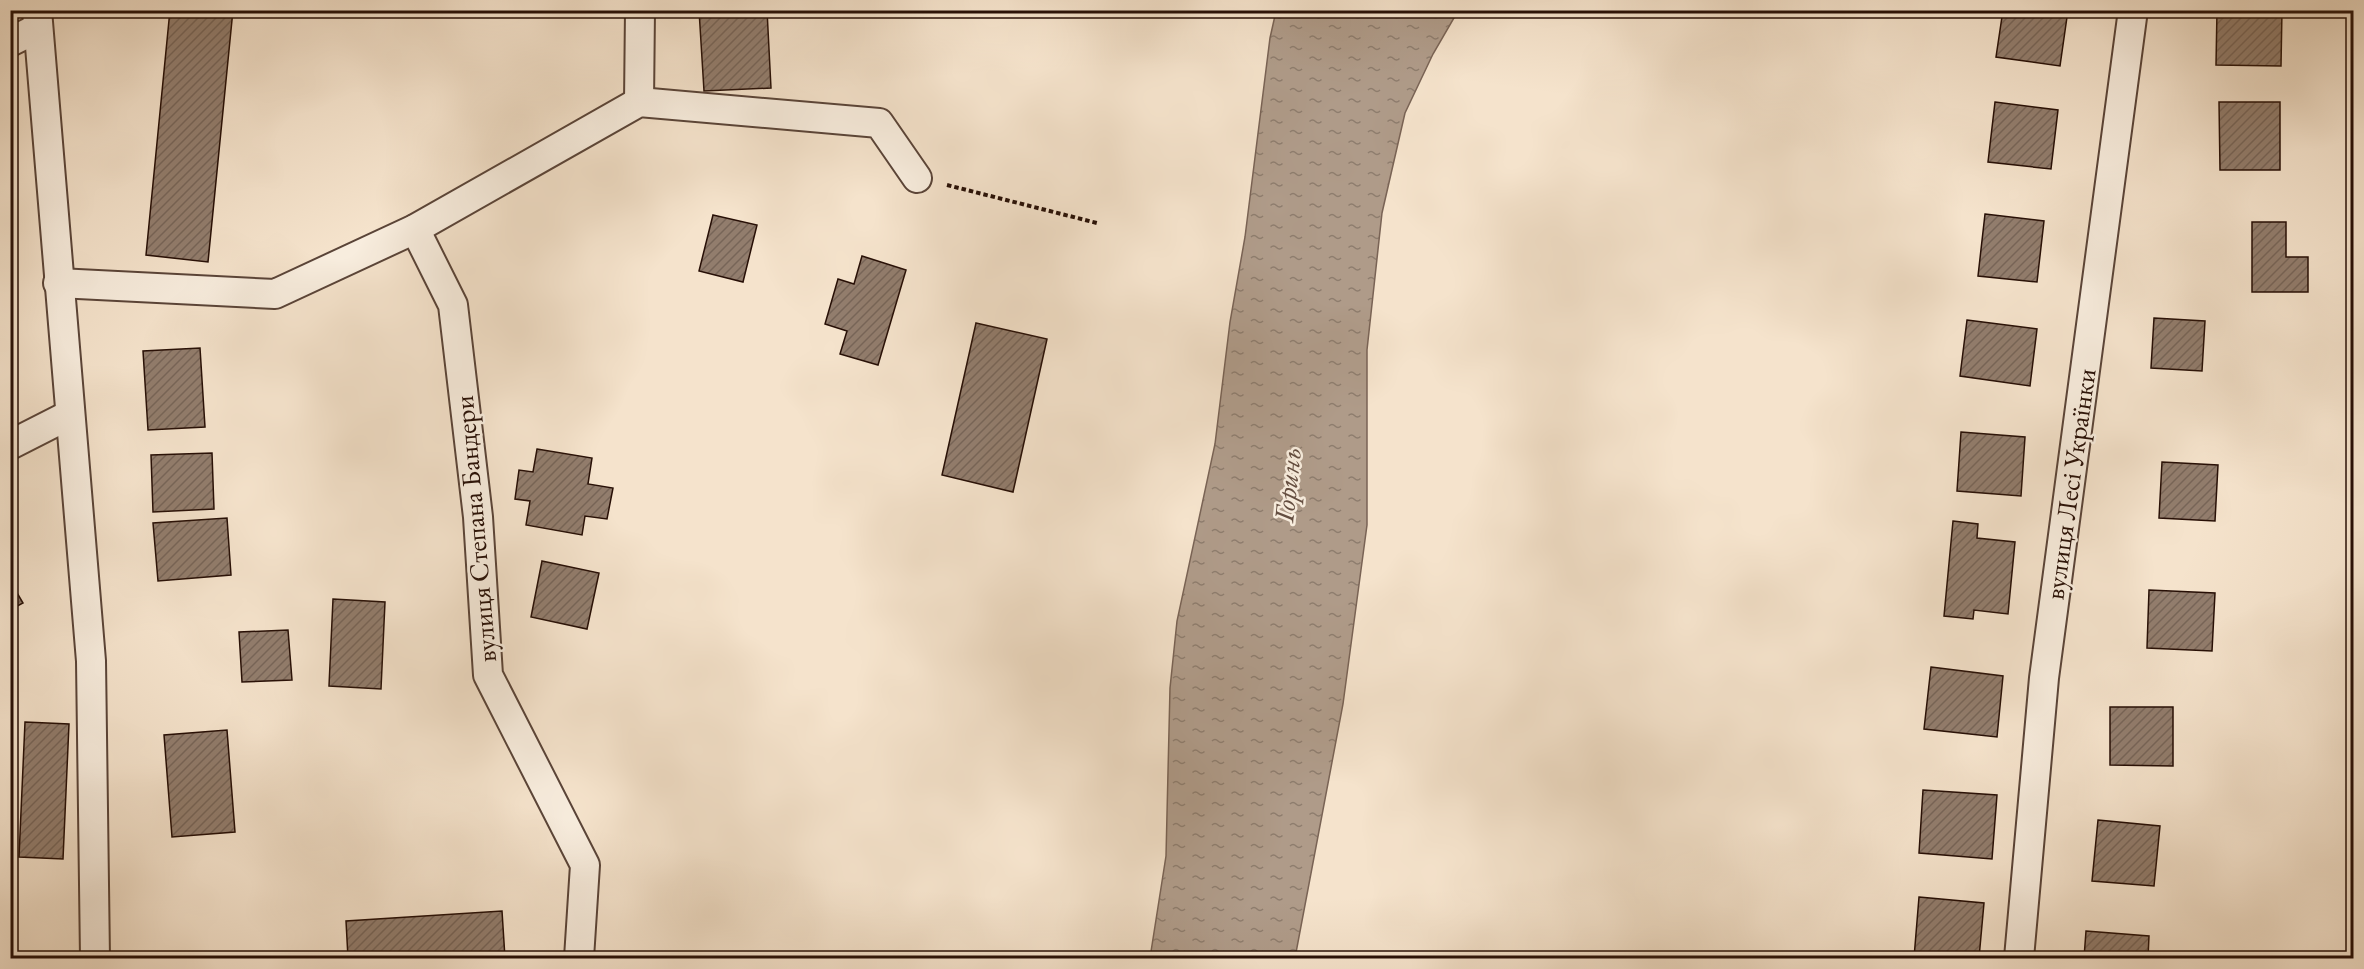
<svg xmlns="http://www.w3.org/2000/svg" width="2364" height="969" viewBox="0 0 2364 969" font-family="'EB Garamond',serif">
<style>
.water{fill:url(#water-ripples);stroke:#796355;stroke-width:1.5}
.building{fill:url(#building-hatch);stroke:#270f06;stroke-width:1.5}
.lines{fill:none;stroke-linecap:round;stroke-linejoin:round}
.street-casing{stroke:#5a4438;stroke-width:32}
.path{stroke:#270f06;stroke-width:4;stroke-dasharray:4.5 3;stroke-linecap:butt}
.street{stroke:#f8edde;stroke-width:28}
.labels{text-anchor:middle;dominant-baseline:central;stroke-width:5;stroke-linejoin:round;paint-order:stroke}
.street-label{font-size:27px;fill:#270f06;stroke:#f8edde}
.water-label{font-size:28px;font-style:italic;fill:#644e41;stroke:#f8edde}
</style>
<defs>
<pattern id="water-ripples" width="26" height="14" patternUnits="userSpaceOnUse" patternTransform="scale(1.5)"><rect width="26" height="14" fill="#af9b89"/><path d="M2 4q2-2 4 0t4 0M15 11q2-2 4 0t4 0" fill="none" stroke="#8e7d6e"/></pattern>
<pattern id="building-hatch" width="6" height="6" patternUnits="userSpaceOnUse" patternTransform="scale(1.5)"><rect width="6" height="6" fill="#927d6d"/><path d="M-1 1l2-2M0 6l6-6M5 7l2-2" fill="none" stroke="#776558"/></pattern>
</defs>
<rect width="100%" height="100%" fill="#f5e3cc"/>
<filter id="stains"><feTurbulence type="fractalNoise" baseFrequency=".00333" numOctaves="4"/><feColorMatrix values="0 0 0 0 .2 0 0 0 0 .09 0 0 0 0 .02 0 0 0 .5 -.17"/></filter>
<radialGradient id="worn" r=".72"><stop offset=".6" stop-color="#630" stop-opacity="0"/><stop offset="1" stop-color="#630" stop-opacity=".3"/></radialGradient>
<!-- water -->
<path class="water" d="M1276 11H1458L1433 54 1405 113 1382 213 1367 350V525L1343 704 1295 958H1150L1166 856 1170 688 1177 621 1215 444 1230 322 1245 237 1270 38Z"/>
<!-- building -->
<g class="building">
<path d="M170 10H233L208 262 146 255Z"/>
<path d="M699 10H767L771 88 704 91Z"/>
<path d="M2003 10H2068L2060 66 1996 57Z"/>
<path d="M2217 10H2282L2281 66 2216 65Z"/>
<path d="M1995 102 2058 110 2051 169 1988 162Z"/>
<path d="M2219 102H2280V170H2220Z"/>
<path d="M1985 214 2044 221 2037 282 1978 276Z"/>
<path d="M713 215 757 225 743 282 699 271Z"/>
<path d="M2252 222H2286V257H2308V292H2252Z"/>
<path d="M862 256 906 270 878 365 840 354 847 331 825 324 838 279 854 284Z"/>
<path d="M2154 318 2205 321 2202 371 2151 368Z"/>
<path d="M1967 320 2037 329 2030 386 1960 376Z"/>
<path d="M976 323 1047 339 1013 492 942 475Z"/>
<path d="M200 348 205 427 148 430 143 351Z"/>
<path d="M1961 432 2025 437 2021 496 1957 491Z"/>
<path d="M537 449 592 458 588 484 613 488 607 519 585 516 582 535 526 525 530 501 515 499 519 470 533 472Z"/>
<path d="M212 453 214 509 153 512 151 455Z"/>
<path d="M2162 462 2218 465 2215 521 2159 518Z"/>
<path d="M227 518 231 575 158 581 153 523Z"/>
<path d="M1953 521 1978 524 1977 538 2015 542 2008 614 1974 610 1973 619 1944 616Z"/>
<path d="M542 561 599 573 587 629 531 617Z"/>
<path d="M10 581 23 603 10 610Z"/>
<path d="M2149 590 2215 593 2212 651 2147 648Z"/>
<path d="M333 599 385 602 381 689 329 686Z"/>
<path d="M288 630 292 680 242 682 239 632Z"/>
<path d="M1931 667 2003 676 1997 737 1924 729Z"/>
<path d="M2110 707H2173V766L2110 765Z"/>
<path d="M25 722 69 724 63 859 19 857Z"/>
<path d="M227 730 235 832 172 837 164 735Z"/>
<path d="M1923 790 1997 795 1992 859 1919 853Z"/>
<path d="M2098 820 2160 826 2154 886 2092 881Z"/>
<path d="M1919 897 1984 903 1979 958H1914Z"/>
<path d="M502 911 505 958H348L346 921Z"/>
<path d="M2086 931 2149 936 2148 958H2084Z"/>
</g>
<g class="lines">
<defs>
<g id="street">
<path d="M37 10 91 661 95 958"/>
<path d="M10 42 38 28"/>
<path d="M639 102 640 10"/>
<path d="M415 229 453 305 478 517 488 675 585 865 579 958"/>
<path d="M58 283 275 294 415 229 639 102 879 123 917 178"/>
<path d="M10 445 69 415"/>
<path d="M2019 958 2044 678 2133 10"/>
</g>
</defs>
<!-- street casing -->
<use href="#street" class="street-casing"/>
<!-- path -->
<path class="path" d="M947 185 1097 223"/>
<!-- street -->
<use href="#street" class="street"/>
</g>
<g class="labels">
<!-- street labels -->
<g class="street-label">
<text transform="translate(2070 484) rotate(-82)">вулиця Лесі Українки</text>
<text transform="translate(475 529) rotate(-95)">вулиця Степана Бандери</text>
</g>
<!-- water labels -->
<g class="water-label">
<text transform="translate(1287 485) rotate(-84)">Горинь</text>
</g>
</g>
<!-- margin -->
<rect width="2364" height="969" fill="none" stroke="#f5e3cc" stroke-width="36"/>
<rect x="12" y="12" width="2340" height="945" fill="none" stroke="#270f06" stroke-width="3"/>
<rect x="18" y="18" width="2328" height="933" fill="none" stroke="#270f06" stroke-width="1.5"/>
<rect width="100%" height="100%" filter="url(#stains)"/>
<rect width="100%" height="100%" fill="url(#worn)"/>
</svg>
